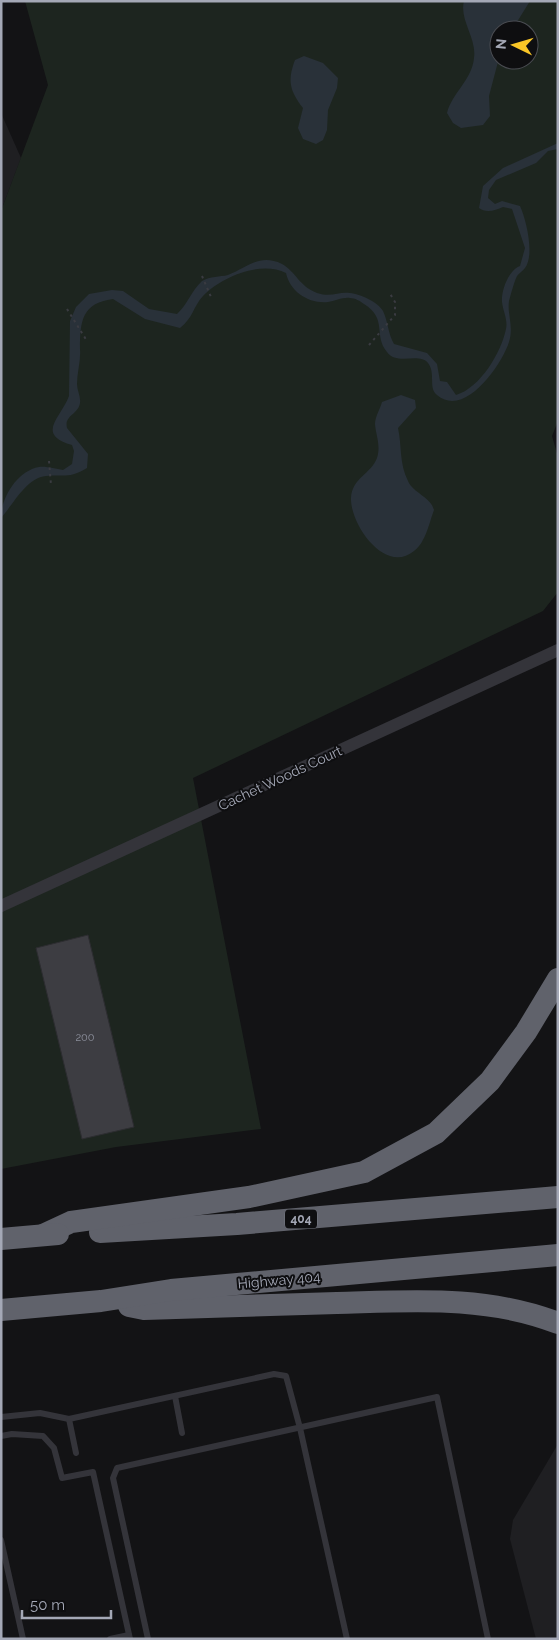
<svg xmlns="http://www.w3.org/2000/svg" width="559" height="1640" viewBox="0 0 559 1640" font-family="Raleway,sans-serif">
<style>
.built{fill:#1f1f22}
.green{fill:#1d251f;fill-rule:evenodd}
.water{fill:#293139}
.building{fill:#3d3d42;stroke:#2d2d31}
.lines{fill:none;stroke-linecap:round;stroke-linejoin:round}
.path{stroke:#3a3b41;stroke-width:2;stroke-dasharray:2.5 4;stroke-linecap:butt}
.lane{stroke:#34343a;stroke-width:6}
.street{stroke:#34343a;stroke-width:12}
.highway{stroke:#60626b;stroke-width:22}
.labels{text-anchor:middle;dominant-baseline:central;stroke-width:4;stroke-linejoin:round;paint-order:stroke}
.number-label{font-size:11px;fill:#8a8d99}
.shield{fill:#0e0e10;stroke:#777a84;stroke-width:1}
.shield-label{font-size:12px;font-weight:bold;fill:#a4a8b6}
.street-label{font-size:14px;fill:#a4a8b6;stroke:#0e0e10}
</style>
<rect width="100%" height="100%" fill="#131315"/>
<!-- built -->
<g class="built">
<path d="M1 113 21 158 1 211Z"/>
<path d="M558 1444V1639H536L510 1539 513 1520Z"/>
</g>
<!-- green -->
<path class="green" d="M25 1H558V421L552 436 558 457V592L543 611 193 778 261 1129 116 1147 1 1169V211L48 85ZM499 30H529V60H499Z"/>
<!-- water -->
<g class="water">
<path d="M464 1H530L512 30H499V58L489 96 490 116 483 125 461 128 453 123 447 113C452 93 472 80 474 58 477 38 459 20 464 1Z"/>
<path d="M304 56 323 63 338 78 337 88 328 110 327 130 323 140 316 144 303 139 298 128 303 108C290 91 287 81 295 60Z"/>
<path d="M558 143V149L548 151 536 163 496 180 489 190 488 198 495 204 502 201 520 206C526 219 535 255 525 268 523 271 519 273 517 276 514 282 511 294 509 301 507 315 514 326 509 342 502 364 465 419 437 395 428 388 436 373 428 363 419 352 397 366 387 352 373 335 388 319 364 304 360 301 355 298 350 298 343 297 335 301 328 302 309 304 290 292 286 273 261 260 221 277 203 296 193 307 193 318 180 328L145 319 113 299C82 303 80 321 80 349 81 361 77 372 77 384 77 390 81 397 80 403 78 415 64 415 67 428L88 454 87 468C69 479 65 474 46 476 26 478 13 505 1 518 1 498 17 471 39 467 46 466 56 469 63 470L72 464 74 451 72 445C35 434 61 418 69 396L70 321 76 307 89 294 112 290 123 291 149 309 177 314C188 304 191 291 202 281 210 276 220 277 228 275 247 268 259 253 282 264 296 272 299 286 317 293 332 298 339 291 350 293 360 294 378 302 383 311 388 321 388 334 394 344L427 353 437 364 440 381 447 382 456 395C480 388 501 353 506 329 508 320 503 311 502 302 501 290 509 270 520 266L525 248 512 209 503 207C495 211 485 213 479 208L483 186 503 168Z"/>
<path d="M401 395 415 400 416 408 398 428C402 446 399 463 408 481 413 493 431 497 434 510 429 523 426 542 414 551 385 575 350 524 351 498 352 478 371 474 377 458 381 445 376 436 375 424 375 417 380 409 382 402Z"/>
</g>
<!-- building -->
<path class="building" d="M88 935 134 1127 82 1139 36 948Z"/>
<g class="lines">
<!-- path -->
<g class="path">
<path d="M202 276 211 297"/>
<path d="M67 309 87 341"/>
<path d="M369 345 395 315V302L389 292"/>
<path d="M49 461 51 485"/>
</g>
<!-- lane -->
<g class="lane">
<path d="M175 1396 182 1433"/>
<path d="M1 1417 40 1413 69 1419"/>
<path d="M1 1436 12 1434 43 1436 54 1448 62 1478 93 1472 130 1639"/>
<path d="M76 1453 69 1419 274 1374 286 1376 300 1428 347 1639"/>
<path d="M1 1540 23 1639"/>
<path d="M110 1639 129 1635"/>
<path d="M148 1639 113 1478 117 1468 437 1397 488 1639"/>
</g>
<!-- street -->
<path class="street" d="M1 906 558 650"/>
<!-- highway -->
<g class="highway">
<path d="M100 1232 237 1224 558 1197"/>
<path d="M43 1235 71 1222 249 1197 364 1172 436 1133 490 1081 526 1032 558 979"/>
<path d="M1 1239 58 1234"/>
<path d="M129 1306 144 1309C208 1307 272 1305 337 1303 413 1301 485 1295 558 1323"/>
<path d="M1 1310 101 1301 171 1290 558 1255"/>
</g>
</g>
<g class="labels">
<!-- number labels -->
<g class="number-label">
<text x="85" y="1037">200</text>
</g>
<!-- shield labels -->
<rect class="shield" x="285" y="1209.5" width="32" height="19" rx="4"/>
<g class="shield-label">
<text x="301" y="1219">404</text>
</g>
<!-- street labels -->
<g class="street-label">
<text transform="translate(280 778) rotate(-25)">Cachet Woods Court</text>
<text transform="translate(279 1280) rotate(-5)">Highway 404</text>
</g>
</g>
<!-- border -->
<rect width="559" height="1640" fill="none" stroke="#a4a8b6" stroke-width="5"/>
<!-- north arrow -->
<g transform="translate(514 45) rotate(275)"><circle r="24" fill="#0e0e10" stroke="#4a4c52"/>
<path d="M0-4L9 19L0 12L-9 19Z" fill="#f9c627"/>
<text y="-8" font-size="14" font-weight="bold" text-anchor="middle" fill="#a4a8b6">N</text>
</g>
<!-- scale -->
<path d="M22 1610v8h89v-8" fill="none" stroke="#a4a8b6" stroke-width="2.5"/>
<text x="30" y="1610" font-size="15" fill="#a4a8b6" stroke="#0e0e10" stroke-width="4" paint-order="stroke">50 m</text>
</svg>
